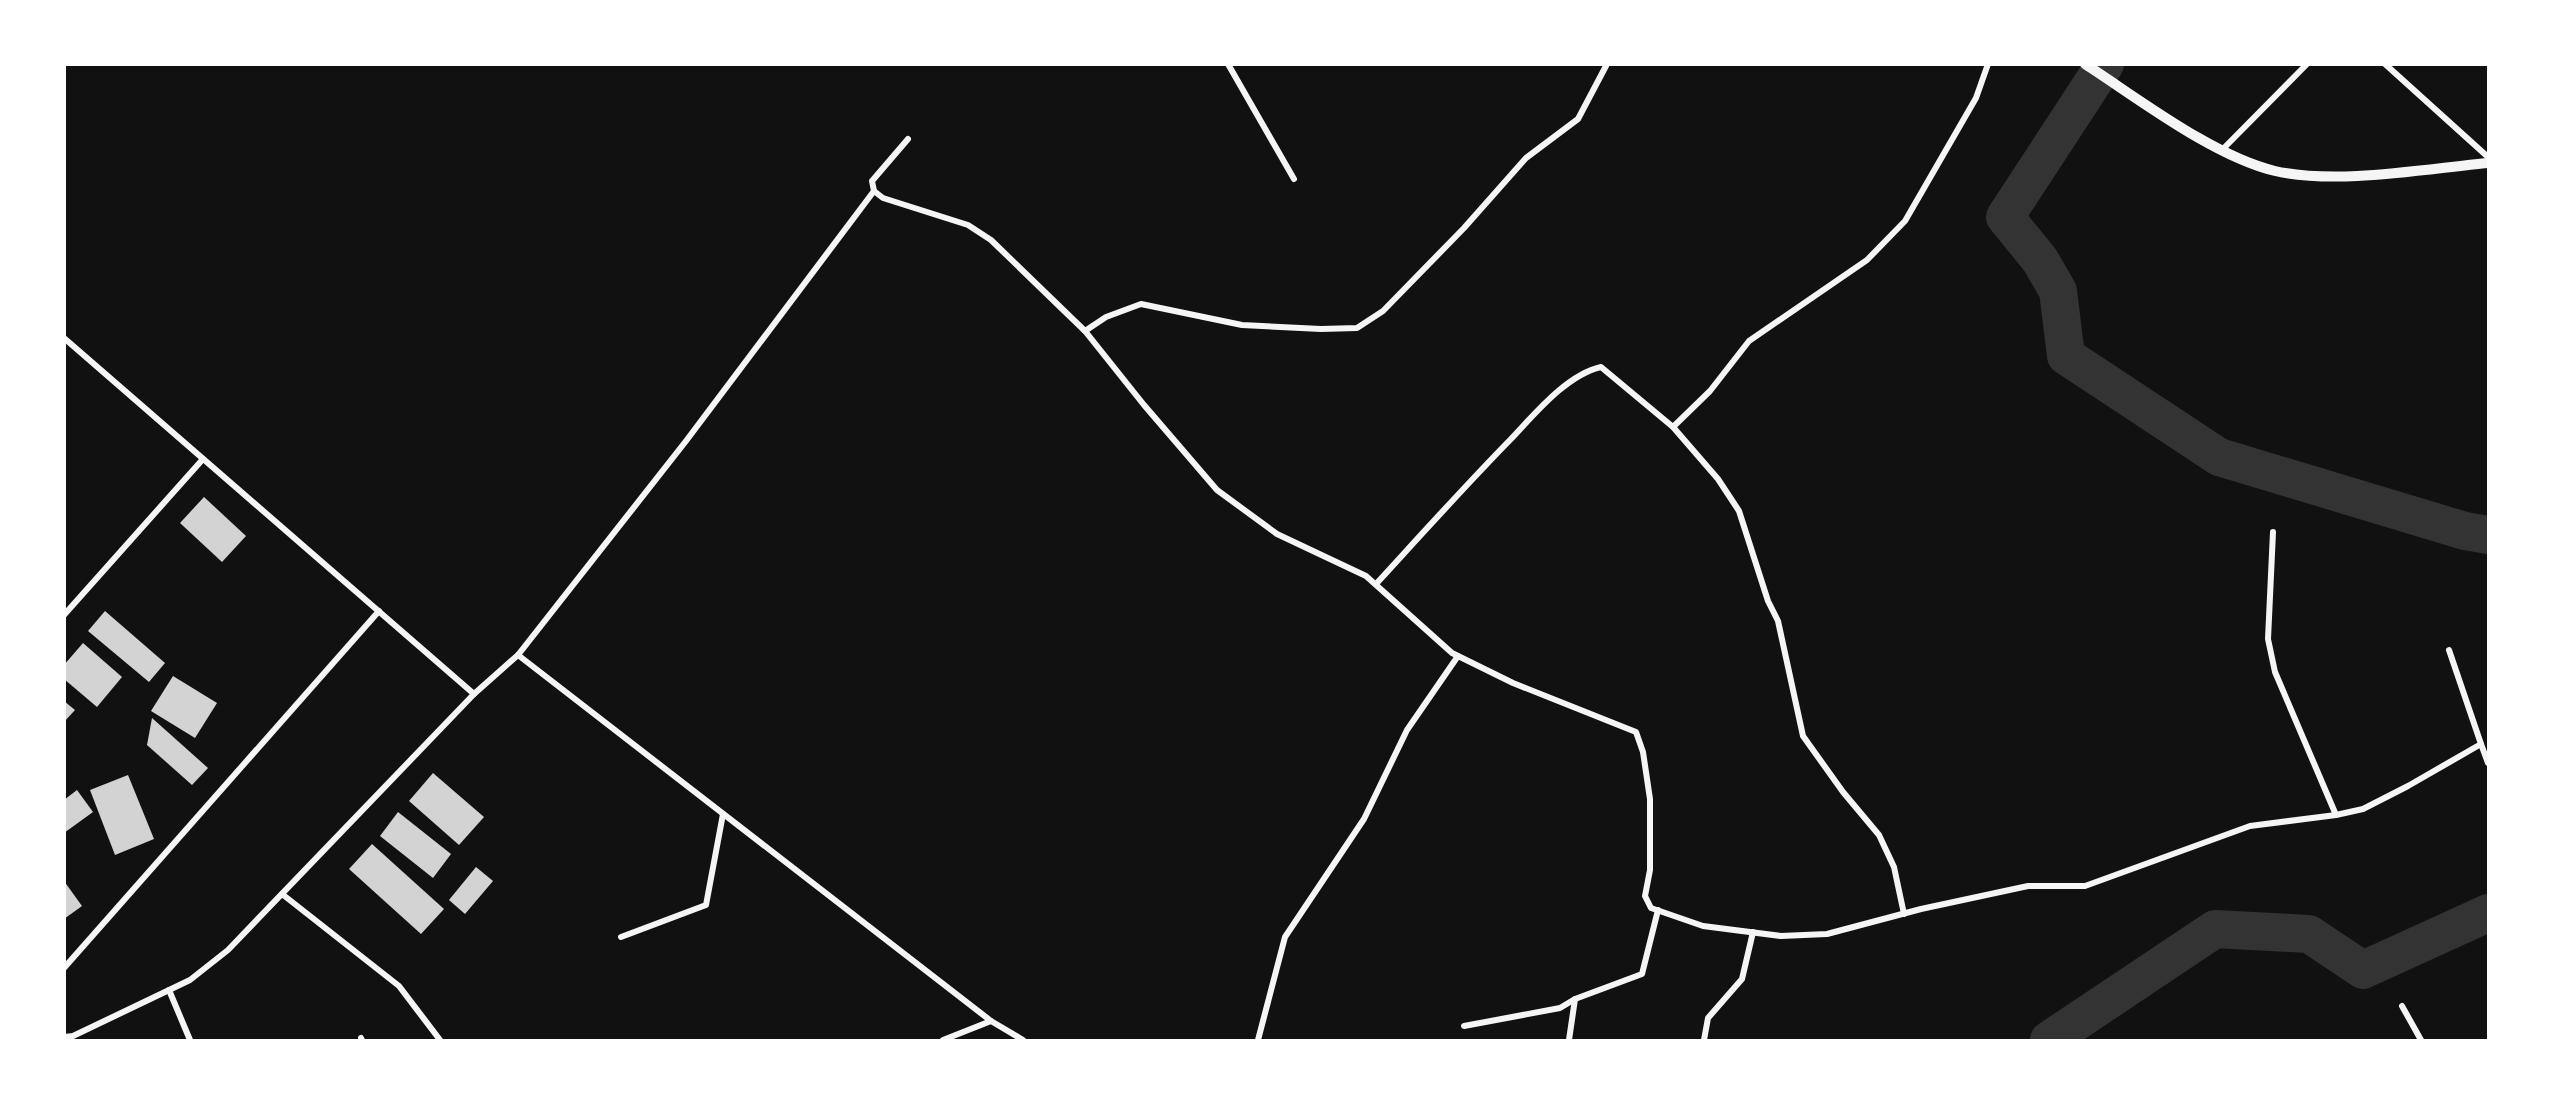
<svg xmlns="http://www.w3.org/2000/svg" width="2553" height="1105" viewBox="0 0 2553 1105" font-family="Barlow,sans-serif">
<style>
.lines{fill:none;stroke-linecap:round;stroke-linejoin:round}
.river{stroke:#333;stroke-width:38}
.building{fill:#d3d3d3}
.minor{stroke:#f5f5f5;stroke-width:6}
.tertiary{stroke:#f5f5f5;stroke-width:10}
</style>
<rect width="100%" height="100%" fill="#111"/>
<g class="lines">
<!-- river -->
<g class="river">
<path d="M2105 64 2005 217 2040 260 2058 291 2066 356 2219 457 2465 531 2488 535"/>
<path d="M2049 1040 2215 929 2309 934 2363 970 2488 913"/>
</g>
</g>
<!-- building -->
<g class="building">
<path d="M204 497 246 536 222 562 180 523Z"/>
<path d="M105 611 165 663 149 682 88 631Z"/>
<path d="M83 643 122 677 97 707 64 679V665Z"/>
<path d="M173 676 217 703 195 738 151 711Z"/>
<path d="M64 701 75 710 64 722Z"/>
<path d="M152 718 208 768 192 785 147 745Z"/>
<path d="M433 773 484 817 459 845 409 801Z"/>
<path d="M128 775 154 839 115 855 90 790Z"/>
<path d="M77 790 93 812 64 833V800Z"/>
<path d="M398 812 451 854 433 878 380 836Z"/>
<path d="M372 844 444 909 421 934 349 869Z"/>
<path d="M476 867 493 881 465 914 449 900Z"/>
<path d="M64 881 82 906 64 919Z"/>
</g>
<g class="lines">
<!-- minor -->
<g class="minor">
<path d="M1228 64 1294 179"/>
<path d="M2385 64 2488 157"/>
<path d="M908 139 872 181 874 191 883 198 968 225 991 240 1085 331 1144 405 1217 490 1277 534 1366 576 1452 653 1513 683 1636 732 1643 752 1650 799V870L1645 896 1651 908 1703 926 1781 936 1827 934 1921 909 2028 886H2085L2250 826 2336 815 2363 809 2408 786 2481 744 2449 650"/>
<path d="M2222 150 2307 64"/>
<path d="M1085 331 1106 317 1141 304 1242 325 1321 329 1357 328 1383 311 1464 228 1526 158 1578 119 1607 64"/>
<path d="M64 338 474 694"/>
<path d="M1673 427 1710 391 1749 341 1867 260 1905 221 1976 98 1988 64"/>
<path d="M2273 532 2268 639 2275 672 2336 815"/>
<path d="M1376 584C1420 536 1464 487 1510 440 1534 415 1566 375 1601 367L1673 427 1718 479 1739 511 1768 601 1778 621 1803 736 1843 792 1879 835 1894 867 1904 914"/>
<path d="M64 615 203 459"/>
<path d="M518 655 991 1021 1023 1040"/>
<path d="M2481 744 2488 763"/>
<path d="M282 894 399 986 440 1040"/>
<path d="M621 937 706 905 723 814"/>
<path d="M64 968 379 611"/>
<path d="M169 990 190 1040"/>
<path d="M2402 1006 2421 1040"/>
<path d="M1464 1026 1560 1008 1575 999 1642 974 1658 910"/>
<path d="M64 1037 73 1036 190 980 228 950 474 694 518 655 686 441 874 191"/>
<path d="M361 1038 362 1040"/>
<path d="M943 1040 991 1021"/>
<path d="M1258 1040 1285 937 1364 819 1407 730 1458 656"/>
<path d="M1569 1040 1575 999"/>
<path d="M1704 1040 1708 1018 1742 979 1753 932"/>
</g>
<!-- tertiary -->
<path class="tertiary" d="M2085 64C2139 99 2213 156 2275 171 2338 185 2424 169 2488 163"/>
</g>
<!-- border -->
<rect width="2553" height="1105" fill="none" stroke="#ffffff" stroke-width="132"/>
</svg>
